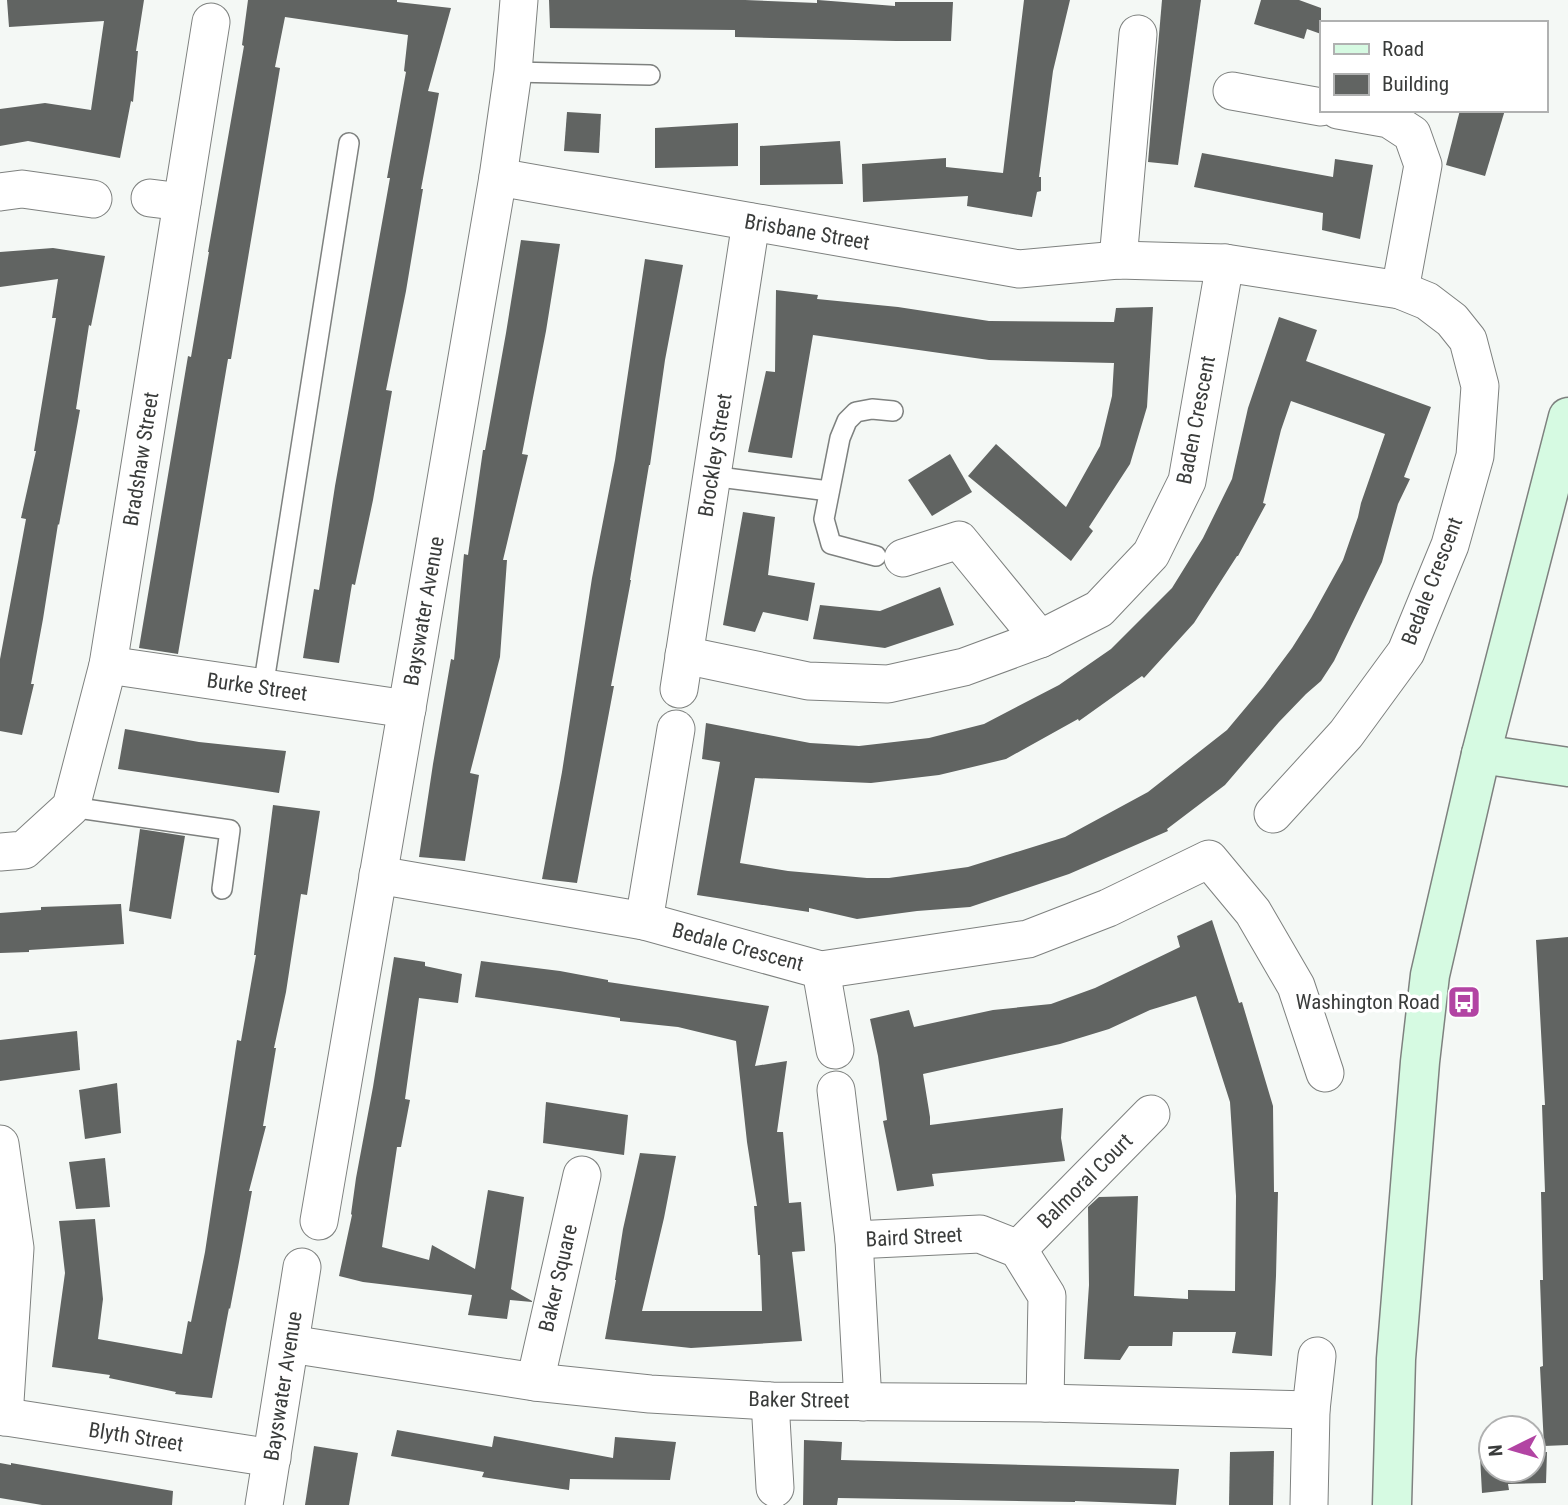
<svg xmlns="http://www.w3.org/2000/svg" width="1568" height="1505" viewBox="0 0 1568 1505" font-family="'Roboto Condensed',sans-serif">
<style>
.building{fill:#616462;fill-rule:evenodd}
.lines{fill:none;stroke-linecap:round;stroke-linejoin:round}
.lane-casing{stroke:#7e817f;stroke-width:22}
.street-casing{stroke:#7e817f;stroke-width:39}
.secondary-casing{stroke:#7e817f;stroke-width:41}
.lane{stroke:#fff;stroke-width:19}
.street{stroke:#fff;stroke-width:37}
.secondary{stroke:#d6fae2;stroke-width:38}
.labels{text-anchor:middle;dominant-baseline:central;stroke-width:7;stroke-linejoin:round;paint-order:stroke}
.street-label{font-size:21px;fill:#3a3c3b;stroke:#fff}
.poi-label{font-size:21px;fill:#3a3c3b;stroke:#fff;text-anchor:end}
</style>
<rect width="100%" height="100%" fill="#f4f8f5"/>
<!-- building -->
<g class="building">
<path d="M7 0H144L136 51H138L133 102 131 101 120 158 28 141 0 146V109L45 103 91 110 104 21 9 27Z"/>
<path d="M248 0H397V2L451 8 428 91 439 93 421 189H423L406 291 386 390 392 391 373 500 355 585 352 584 339 663 303 658 314 589 319 590 335 486 390 178H387L406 72 404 71 408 35 285 17 275 67 280 68 231 359H228L178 654 139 648 188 356 191 357 209 252H208L244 46 242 45Z"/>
<path d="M549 0H745L817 3V0H818L895 6V2H953L951 41H896L735 37V30L550 28Z"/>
<path d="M1024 0H1070L1053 71 1039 177H1041V191L1037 192 1032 217 967 206 968 196 863 202 862 164 946 158V167L1003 173Z"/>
<path d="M1162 0H1201L1178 165 1148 162Z"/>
<path d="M1261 0H1299L1321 8V34L1307 29 1304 39 1254 24Z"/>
<path d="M1460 110H1505L1485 176 1446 165Z"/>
<path d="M567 112 601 114 599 153 564 151Z"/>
<path d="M738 123V166L655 168V128Z"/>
<path d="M840 141 843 184 760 185V146Z"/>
<path d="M1202 153 1333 177 1335 159 1373 165 1360 239 1322 230 1323 213 1194 187Z"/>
<path d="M521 240 560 244 546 331 522 454 528 455 503 560H507L500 657 470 773 479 775 465 861 419 857 433 764 451 659 454 660 464 554 468 555 483 450H485L506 333Z"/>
<path d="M53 248 105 256 91 326 89 325 76 409 80 410 59 525 58 524 43 619 31 684H34L22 735 0 731V659L26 519 21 518 36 451H34L56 318H52L58 279 0 287V252Z"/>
<path d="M645 259 683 265 665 360 650 465H649L630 580H631L611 686H614L577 883 542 879 562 772 592 578 615 460Z"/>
<path d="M776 290 818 295 817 299 898 307 989 321 1114 322 1116 308 1153 307 1147 407 1130 464 1089 527 1093 531 1071 561 968 476 996 444 1066 507 1100 446 1112 396 1114 363 989 360 813 335 792 458 748 452 766 371 775 372Z"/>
<path d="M1279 317 1317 330 1306 361 1431 407 1404 477 1410 479 1398 504 1382 562 1334 661 1321 681 1306 694 1279 722 1225 785 1167 829 1168 831 1069 874 970 907 917 911 857 919 809 908V912L697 895 720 762 702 759 706 723 810 743 859 746 929 738 984 724 1059 685 1111 649 1172 588 1203 538 1232 479 1248 408ZM1291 401 1385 434 1361 503 1358 517 1343 560 1311 618 1292 648 1263 687 1227 730 1148 792 1065 837 968 867 889 878H867L788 871 740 863 755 778 871 783 939 775 1006 759 1078 719 1079 721 1142 676 1144 678 1194 623 1237 556H1238L1266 504 1263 503 1281 430Z"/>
<path d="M950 454 972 492 932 516 908 480Z"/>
<path d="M743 512 775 517 768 575 815 583 808 621 763 612 755 632 723 625Z"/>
<path d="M940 587 954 625 885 648 813 639 820 605 880 611Z"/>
<path d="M125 729 199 742 286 751 279 793 118 769Z"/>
<path d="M273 805 320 811 307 895 301 894 286 992 274 1048H276L263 1126H266L249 1191H252L239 1262 230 1309 229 1308 212 1398 175 1394 176 1392 109 1378 110 1375 52 1367 65 1273 59 1221 95 1219 103 1299 98 1339 182 1354 188 1321 191 1322 205 1252 237 1040 241 1041 256 955H254Z"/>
<path d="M140 829 185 836 171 919 129 911Z"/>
<path d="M121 904 124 944 29 950V952L0 953V913L41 910V907Z"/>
<path d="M1212 920 1239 1003 1242 1002 1273 1106 1274 1192H1278L1276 1276 1272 1356 1232 1353 1236 1332H1173L1172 1346H1129L1120 1360 1084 1359 1089 1285 1088 1207 1099 1197 1138 1196 1134 1296 1188 1299V1290L1235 1291 1236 1196 1230 1102 1196 996 1150 1010 1109 1029 1060 1044 923 1074 930 1117V1125L1063 1108 1061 1138 1065 1161 932 1174 934 1186 897 1191 883 1121 887 1120 878 1056 870 1019 909 1010 914 1027 993 1010 1051 1004 1095 988 1180 947 1177 936Z"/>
<path d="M1568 937V1445L1544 1446 1540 1367 1543 1366 1540 1280H1543L1541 1192H1545L1542 1105H1545L1536 940Z"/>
<path d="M394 957 425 962V966L462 974 458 1003 419 998 405 1099 410 1100 401 1147H397L382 1247 429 1260 432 1245 475 1269 488 1190 524 1197 511 1289 532 1301V1302L510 1300 507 1319 468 1315 472 1295 363 1282 339 1276 352 1215 351 1214 356 1178 373 1087Z"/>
<path d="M481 961 560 971 608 980V982L769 1006 755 1066 787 1061 777 1132H783L789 1203 801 1202 805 1251 792 1252 802 1341 691 1348 605 1339 616 1280H615L623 1229 640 1153 676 1156 664 1218 642 1311H762L760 1255H758L754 1206H757L747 1142 736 1041 678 1027 620 1021V1018L475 997Z"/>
<path d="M77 1031 80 1070 0 1081V1040Z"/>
<path d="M117 1083 121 1133 85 1139 79 1090Z"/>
<path d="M546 1102 628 1115 624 1155 543 1143Z"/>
<path d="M105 1158 110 1207 76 1209 69 1162Z"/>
<path d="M397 1430 492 1447 494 1436 613 1458 615 1437 676 1442 670 1480 570 1479 569 1490 482 1477 484 1472 391 1456Z"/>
<path d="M804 1440 842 1442 841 1460 1179 1469 1176 1505 1075 1501V1502L838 1498 837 1505H803Z"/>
<path d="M314 1446 358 1453 349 1505H305Z"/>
<path d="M1274 1451 1273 1505H1229L1230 1452Z"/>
<path d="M1547 1452 1546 1483 1508 1484 1509 1490 1482 1493 1480 1456 1491 1455V1470H1533V1453Z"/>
<path d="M0 1463 11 1465V1463L173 1491 172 1505H42L0 1498Z"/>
</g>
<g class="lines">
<defs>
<g id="lane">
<path d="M513 72 650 75"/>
<path d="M711 476 829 491"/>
<path d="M876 556 831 544 824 519 840 438 847 421 856 412 872 409 893 411"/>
<path d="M263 688 349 143"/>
<path d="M71 807 230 830 222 889"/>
</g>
<g id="street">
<path d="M1232 91 1321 107"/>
<path d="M1338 110 1389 119 1412 134 1423 165 1400 290"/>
<path d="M498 177 1019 269 1118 260 1225 263 1400 290 1427 301 1452 320 1468 340 1480 386 1475 456 1450 545 1406 652 1346 734 1273 814"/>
<path d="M0 192 22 189 93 199"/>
<path d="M150 198 182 202"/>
<path d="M1118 260 1138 34"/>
<path d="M903 558 959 540 1040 639"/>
<path d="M684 655 808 681 888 684 964 667 1040 639 1099 609 1151 554 1187 481 1225 263"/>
<path d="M108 665 407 709"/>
<path d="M679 689 751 222"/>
<path d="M0 852 24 850 71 807 108 665 211 22"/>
<path d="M378 875 644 921 821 970 1028 939 1108 908 1209 859 1253 912 1296 986 1325 1073"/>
<path d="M644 921 676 729"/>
<path d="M821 970 835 1050"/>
<path d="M836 1090 854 1240 863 1402"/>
<path d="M0 1144 15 1248 4 1417"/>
<path d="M319 1221 498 177 513 72 519 0"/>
<path d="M854 1240 980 1234 1018 1249 1047 1296 1045 1403"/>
<path d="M1018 1249 1151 1114"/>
<path d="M290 1344 535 1382 650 1394 770 1401 1045 1403 1311 1410"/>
<path d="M535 1382 582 1175"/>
<path d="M770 1401 775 1488"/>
<path d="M0 1416 272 1458"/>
<path d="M264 1505 302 1267"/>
<path d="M1309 1505 1311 1410 1317 1356"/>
</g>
<g id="secondary">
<path d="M1481 754 1568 767"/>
<path d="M1392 1505 1396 1359 1420 1062 1430 975 1481 754 1568 417"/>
</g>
</defs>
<!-- lane casing -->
<use href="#lane" class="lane-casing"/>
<!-- street casing -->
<use href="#street" class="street-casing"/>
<!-- secondary casing -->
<use href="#secondary" class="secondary-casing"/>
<!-- lane -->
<use href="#lane" class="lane"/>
<!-- street -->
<use href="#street" class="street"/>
<!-- secondary -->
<use href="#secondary" class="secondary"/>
</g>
<!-- icons -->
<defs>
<symbol id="bus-square" viewBox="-11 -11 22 22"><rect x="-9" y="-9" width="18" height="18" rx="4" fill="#b244a3" stroke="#fff"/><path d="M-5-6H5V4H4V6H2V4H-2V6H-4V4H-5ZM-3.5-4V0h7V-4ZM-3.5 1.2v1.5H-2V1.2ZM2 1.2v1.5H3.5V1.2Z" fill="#fff"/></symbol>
</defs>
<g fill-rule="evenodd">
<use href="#bus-square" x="1445" y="983" width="38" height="38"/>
</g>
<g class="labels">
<!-- street labels -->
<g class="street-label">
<text transform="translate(807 232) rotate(10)">Brisbane Street</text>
<text transform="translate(1196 420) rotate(-79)">Baden Crescent</text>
<text transform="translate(715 455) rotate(-81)">Brockley Street</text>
<text transform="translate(141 459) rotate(-81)">Bradshaw Street</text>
<text transform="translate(1432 581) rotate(-69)">Bedale Crescent</text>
<text transform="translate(424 611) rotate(-80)">Bayswater Avenue</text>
<text transform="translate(257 687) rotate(8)">Burke Street</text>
<text transform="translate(738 947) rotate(15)">Bedale Crescent</text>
<text transform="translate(1085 1181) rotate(-45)">Balmoral Court</text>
<text transform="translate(914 1237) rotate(-3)">Baird Street</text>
<text transform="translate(558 1278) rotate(-77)">Baker Square</text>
<text transform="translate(283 1386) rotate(-81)">Bayswater Avenue</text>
<text transform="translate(799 1400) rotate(1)">Baker Street</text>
<text transform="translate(136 1437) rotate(9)">Blyth Street</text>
</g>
<!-- poi labels -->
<g class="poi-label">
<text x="1440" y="1002">Washington Road</text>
</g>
</g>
<!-- legend -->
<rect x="1320" y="21" width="228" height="91" fill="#ffffff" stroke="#b0b1b1" stroke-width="2"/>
<rect x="1334" y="44" width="35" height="10" fill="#d6fae2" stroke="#b0b1b1" stroke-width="2"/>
<text x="1382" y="56" font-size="21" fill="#3a3c3b">Road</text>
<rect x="1334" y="74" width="35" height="21" fill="#616462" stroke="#b0b1b1" stroke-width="2"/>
<text x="1382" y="91" font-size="21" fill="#3a3c3b">Building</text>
<!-- north arrow -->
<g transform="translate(1512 1449) rotate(265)"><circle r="33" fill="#ffffff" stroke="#b0b1b1" stroke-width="2"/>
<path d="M0-5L12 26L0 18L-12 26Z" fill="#b244a3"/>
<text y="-10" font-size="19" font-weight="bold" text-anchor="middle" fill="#3a3c3b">N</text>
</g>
</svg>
